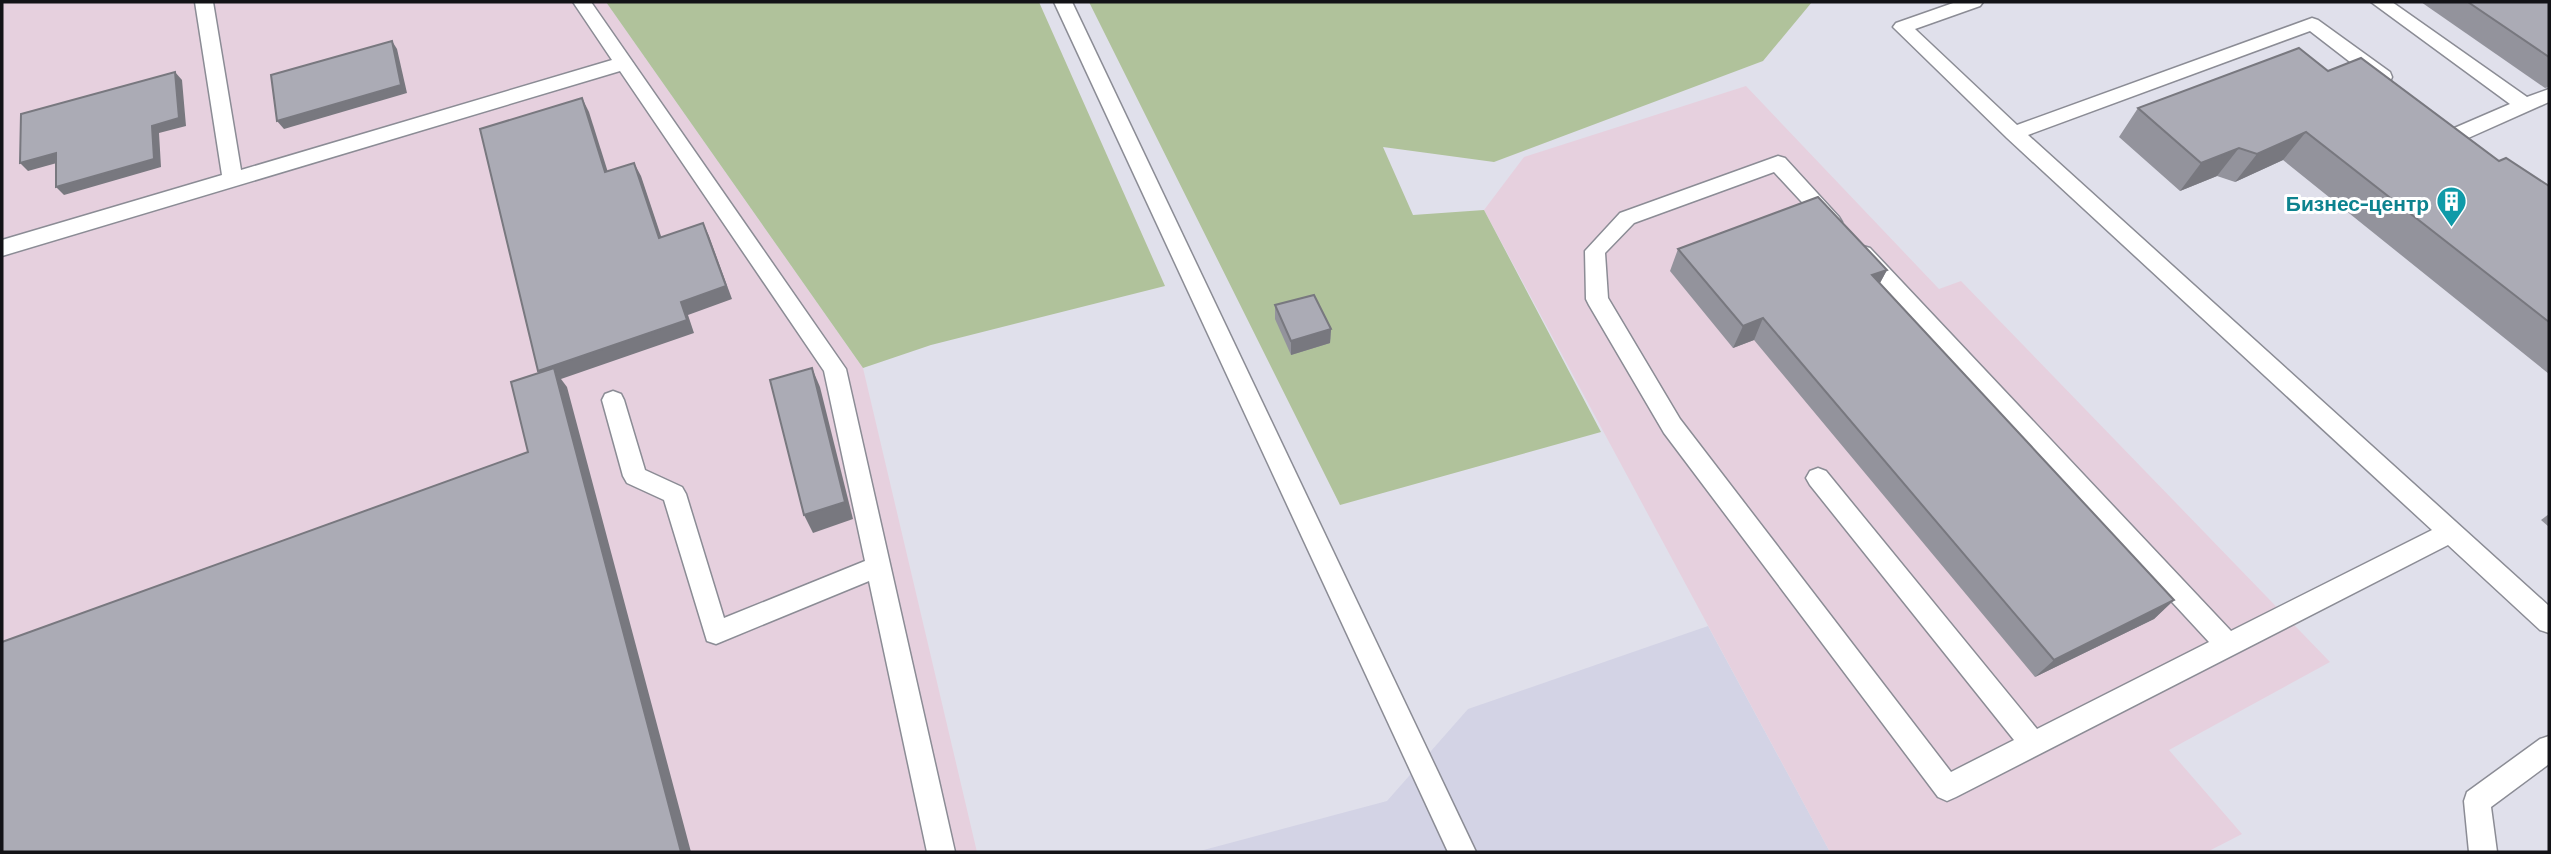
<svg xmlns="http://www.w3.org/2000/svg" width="2551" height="854" viewBox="0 0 2551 854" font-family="Barlow,sans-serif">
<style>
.built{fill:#d3d3e5}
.industrial{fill:#e6d0de}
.green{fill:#b0c29b}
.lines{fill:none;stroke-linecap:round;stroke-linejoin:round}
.lane-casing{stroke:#8b8c95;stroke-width:3}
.lane{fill:#fff;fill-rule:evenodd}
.wall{fill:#93939c}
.shaded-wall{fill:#78787f}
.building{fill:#ababb5;stroke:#78787f;stroke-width:2}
.labels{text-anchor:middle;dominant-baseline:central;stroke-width:6;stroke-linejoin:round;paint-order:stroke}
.culture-label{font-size:21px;font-weight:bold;fill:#0d838f;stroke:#fff;text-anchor:end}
</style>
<rect width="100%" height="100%" fill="#e0e0eb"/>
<!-- built -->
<path class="built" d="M1708 626 1830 852H1196L1387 801 1468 709Z"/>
<!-- industrial -->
<g class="industrial">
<path d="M2 2H606L863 368 977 852H2Z"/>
<path d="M1746 86 1939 289 1961 281 2330 662 2169 750 2242 834 2207 852H1830L1484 210 1524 157Z"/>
</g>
<!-- green -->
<g class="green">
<path d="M606 2H1039L1165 286 931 345 863 368Z"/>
<path d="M1089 2H1812L1763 61 1494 162 1383 147 1413 215 1484 210 1601 432 1340 505Z"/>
</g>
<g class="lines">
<defs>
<g id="lane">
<path d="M195 2H213L241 170 612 60 573 2H591L846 369 955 852H927L869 581 716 644 707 641 664 500 627 483 623 476 602 400 605 394 613 391 621 394 624 400 645 470 682 487 686 494 724 618 865 561 824 371 620 71 2 256V240L222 175Z"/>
<path d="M1054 2H1072L1476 852H1448Z"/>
<path d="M1956 2H1983L1980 6 1915 29 2017 125 2312 18 2318 20 2390 72 2392 77 2390 82H2376L2310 31 2028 135 2549 606V633L2540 630 2448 545 1956 797 1947 801 1938 797 1664 433 1589 305 1586 299 1585 251 1620 213 1778 156 1785 158 1839 217 1842 222 1839 227 1832 230 1825 227 1774 172 1634 223 1605 253 1608 298 1680 419 1951 772 2014 740 1810 485 1806 478 1810 471 1818 468 1826 471 2037 729 2209 642 1856 260 1853 254 1856 248 1863 246 1870 248 2231 631 2432 530 2007 138 1893 27 1896 23Z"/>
<path d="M2371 2H2392L2527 97 2549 89V102L2466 139H2452L2449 134 2452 129 2510 104Z"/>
<path d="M2549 736V764L2491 807 2497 852H2469L2464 801 2467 792 2540 739Z"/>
</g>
</defs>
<!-- lane casing -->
<use href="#lane" class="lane-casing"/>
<!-- lane -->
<use href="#lane" class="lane"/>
</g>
<!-- wall -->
<g class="wall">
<path d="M2421 2H2549V87L2545 88Z"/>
<path d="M2328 71 2499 161 2549 186V374L2283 160 2235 182 2217 176 2180 191 2119 137 2138 108Z"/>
<path d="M1678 249 1887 270 1880 283 2174 600 2154 619 2035 677 1754 340 1733 348 1670 271Z"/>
<path d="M1275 305 1331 329 1330 343 1291 355 1275 319Z"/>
<path d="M2549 514V527L2541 520Z"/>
</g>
<!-- shaded-wall -->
<g class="shaded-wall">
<path d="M392 41 397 49 407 93 284 129 277 121Z"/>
<path d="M175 72 182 80 186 126 159 133 161 167 64 195 56 187 152 126Z"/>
<path d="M582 98 589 112 612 185 605 172Z"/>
<path d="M2306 132 2283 160 2235 182 2257 154Z"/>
<path d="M2239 148 2217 176 2180 191 2201 163Z"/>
<path d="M56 153 64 161 28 171 20 163Z"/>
<path d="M634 163 641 176 666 251 659 238Z"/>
<path d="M703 223 709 236 732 299 688 315 694 333 561 379 567 387 691 852H681L547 384 538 371 681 302Z"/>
<path d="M1887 270 1875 292 1872 275Z"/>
<path d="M1763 318 1754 340 1733 348 1743 326Z"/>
<path d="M1331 329 1330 343 1291 355V341Z"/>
<path d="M812 368 820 387 853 519 813 533 804 515Z"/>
<path d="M2174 600 2154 619 2035 677 2054 660Z"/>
</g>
<!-- building -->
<g class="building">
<path d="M2468 2H2549V57Z"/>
<path d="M392 41 401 85 277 121 271 75Z"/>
<path d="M2299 48 2328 71 2361 58 2499 161 2506 158 2549 186V322L2306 132 2257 154 2239 148 2201 163 2138 108Z"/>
<path d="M175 72 179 118 152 126 154 159 56 187V153L20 163 21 114Z"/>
<path d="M582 98 605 172 634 163 659 238 703 223 726 286 681 302 687 320 538 371 480 129Z"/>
<path d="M1818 197 1887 270 1872 275 2174 600 2054 660 1763 318 1743 326 1678 249Z"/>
<path d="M1314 295 1331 329 1291 341 1275 305Z"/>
<path d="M554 368 681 852H2V642L528 452 511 382Z"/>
<path d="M812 368 845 502 804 515 770 380Z"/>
</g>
<!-- icons -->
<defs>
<symbol id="building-pin" viewBox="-11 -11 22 30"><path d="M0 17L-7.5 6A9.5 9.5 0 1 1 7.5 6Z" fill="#0f9aa8" stroke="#fff"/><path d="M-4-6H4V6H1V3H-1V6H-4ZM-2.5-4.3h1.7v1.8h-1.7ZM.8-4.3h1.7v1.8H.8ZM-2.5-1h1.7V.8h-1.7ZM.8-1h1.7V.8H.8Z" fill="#fff"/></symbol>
</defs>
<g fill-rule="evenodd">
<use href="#building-pin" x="2434" y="184" width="35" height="47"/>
</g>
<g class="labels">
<!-- culture labels -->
<g class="culture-label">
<text x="2429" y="202">Бизнес-центр</text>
</g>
</g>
<!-- border -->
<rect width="2551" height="854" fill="none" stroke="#131317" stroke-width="7"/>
</svg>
